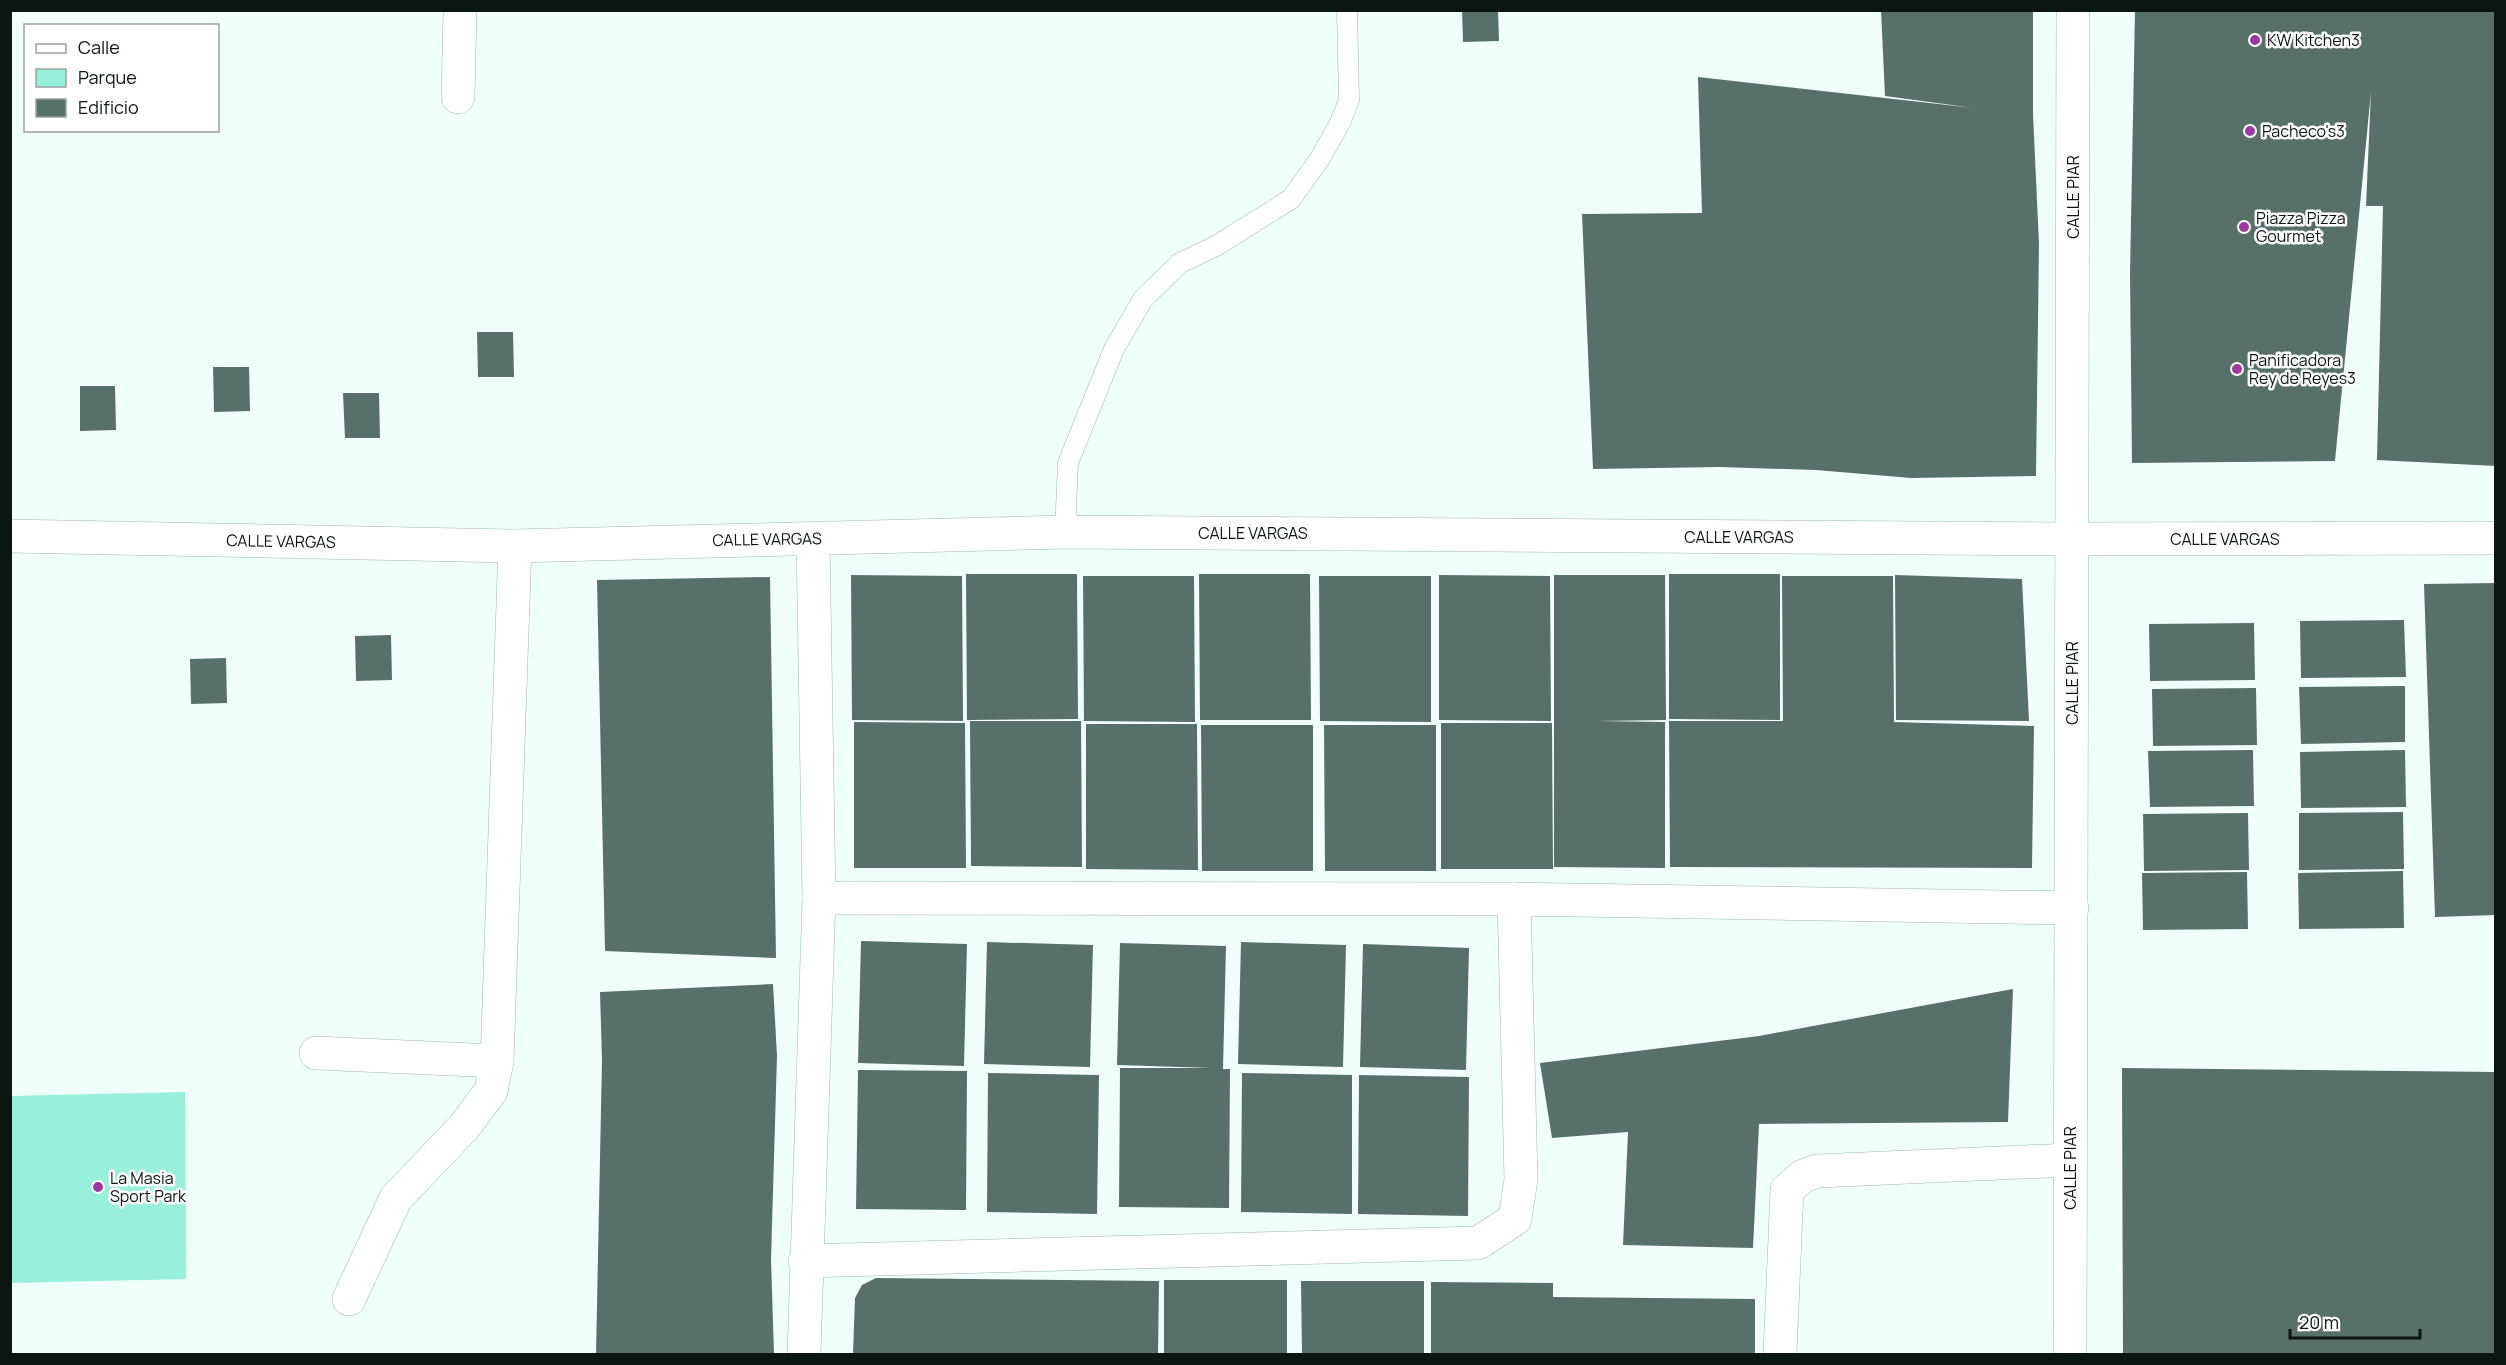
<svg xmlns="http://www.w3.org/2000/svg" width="2506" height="1365" viewBox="0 0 2506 1365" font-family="Manrope,sans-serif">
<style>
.green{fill:#98efda}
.building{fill:#58706a}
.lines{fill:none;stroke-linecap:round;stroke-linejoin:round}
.lane-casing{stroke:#9cb6af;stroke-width:21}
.street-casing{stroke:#9cb6af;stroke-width:34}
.secondary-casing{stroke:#9cb6af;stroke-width:34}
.lane{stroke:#fff;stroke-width:20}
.street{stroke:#fff;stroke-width:33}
.secondary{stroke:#fff;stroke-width:33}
.poi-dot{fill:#9d399e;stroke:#fff;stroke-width:2}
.labels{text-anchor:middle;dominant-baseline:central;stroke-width:5;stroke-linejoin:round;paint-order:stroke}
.poi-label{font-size:16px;fill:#0b1512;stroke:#fff;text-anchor:start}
.street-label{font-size:16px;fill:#0b1512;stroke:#fff}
</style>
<rect width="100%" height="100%" fill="#effffa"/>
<!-- green -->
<path class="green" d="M185 1092 186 1279 11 1283V1096Z"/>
<!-- building -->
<g class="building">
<path d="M1462 10H1498L1499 41 1463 42Z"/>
<path d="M1881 10H2033V114L2039 244 2036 476 1911 478 1816 470 1720 467 1593 469 1582 214 1702 213 1698 77 1974 108 1885 96Z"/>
<path d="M2135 10H2496V466L2377 460 2383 206H2366L2371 92 2335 461 2132 463 2130 274Z"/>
<path d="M477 332H513L514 377H478Z"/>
<path d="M213 367H249L250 411 214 412Z"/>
<path d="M80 386H115L116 430 80 431Z"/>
<path d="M343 393H379L380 438H345Z"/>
<path d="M966 574H1077L1078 719 967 720Z"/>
<path d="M1199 574H1310L1311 720H1200Z"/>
<path d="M1669 574H1780V720L1669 719Z"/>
<path d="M851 575 962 576 963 721 852 720Z"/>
<path d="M1439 575 1550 576 1551 721 1439 720Z"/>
<path d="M1554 575H1665L1666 720 1596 721 1665 722V868L1554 867Z"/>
<path d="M1895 575 2022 579 2029 721 1896 720Z"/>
<path d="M1083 576H1194L1195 722 1084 721Z"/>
<path d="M1319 576H1431V722L1320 721Z"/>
<path d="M1782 576H1893L1894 722 2034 726 2032 868 1670 867 1669 721H1783Z"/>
<path d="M770 577 776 958 605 951 597 580Z"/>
<path d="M2496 583V915L2435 917 2424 584Z"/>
<path d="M2404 620 2406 677 2301 678 2300 621Z"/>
<path d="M2254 623 2255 680 2150 681 2149 624Z"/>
<path d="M391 635 392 680 356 681 355 636Z"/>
<path d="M226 658 227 703 191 704 190 659Z"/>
<path d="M2405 686V742L2301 744 2299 687Z"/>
<path d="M2256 688 2257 745 2153 746 2152 689Z"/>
<path d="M970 721H1081L1082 867 971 866Z"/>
<path d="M854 722 965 723 966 868H854Z"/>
<path d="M1441 723H1552L1553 869H1441Z"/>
<path d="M1086 724H1197L1198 870 1086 869Z"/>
<path d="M1201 725H1313V871H1202Z"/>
<path d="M1324 725H1436V871H1325Z"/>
<path d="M2253 750 2254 806 2150 807 2148 751Z"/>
<path d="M2405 750 2406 807 2301 808 2300 752Z"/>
<path d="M2403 812 2404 869 2299 870V813Z"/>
<path d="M2248 813 2249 870 2144 871 2143 814Z"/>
<path d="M2403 871 2404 928 2299 929 2298 873Z"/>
<path d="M2247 872 2248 929 2143 930 2142 873Z"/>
<path d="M861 941 967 944 964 1066 858 1063Z"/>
<path d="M987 942 1093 945 1090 1067 984 1064Z"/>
<path d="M1241 942 1346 945 1343 1067 1238 1064Z"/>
<path d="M1120 943 1226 946 1223 1069H1230L1229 1208 1119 1207 1120 1068H1212L1117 1065Z"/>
<path d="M1363 944 1469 948 1466 1070 1360 1067Z"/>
<path d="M773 984 777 1056 771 1259 774 1354H596L602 1060 600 992Z"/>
<path d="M2013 989 2008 1122 1759 1124 1753 1248 1623 1245 1628 1132 1552 1138 1540 1063 1759 1036Z"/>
<path d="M2122 1068 2496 1072V1354H2123Z"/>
<path d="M858 1070 967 1071 966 1210 856 1209Z"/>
<path d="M988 1073 1099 1075 1097 1214 987 1212Z"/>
<path d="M1242 1073 1352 1075V1214L1241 1212Z"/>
<path d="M1359 1075 1469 1077 1468 1216 1358 1214Z"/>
<path d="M876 1278 1159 1281 1158 1354H853L855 1298 862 1285Z"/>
<rect x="1164" y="1280" width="123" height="74"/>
<path d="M1301 1281H1424V1354H1302Z"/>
<path d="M1431 1282 1553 1283V1297L1755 1299V1354H1431Z"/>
</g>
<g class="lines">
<defs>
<path id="lane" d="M1065 532 1068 463 1114 349 1143 299 1180 263 1216 246 1291 199 1319 160 1340 123 1349 100 1347 10"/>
<g id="street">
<path d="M458 97 460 10"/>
<path d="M819 898 1514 899 2072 908"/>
<path d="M316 1053 497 1061"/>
<path d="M805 1261 1478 1243 1515 1219 1521 1179 1514 899"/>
<path d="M349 1299 396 1198 464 1127 491 1091 497 1061 515 546"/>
<path d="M804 1354 819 898 813 538"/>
<path d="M1780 1354 1787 1190 1803 1176 1817 1171 2070 1160"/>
<path d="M2070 1354 2073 10"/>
</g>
<path id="secondary" d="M10 536 515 546 1065 532 2072 539 2496 538"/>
</defs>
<!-- lane casing -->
<use href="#lane" class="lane-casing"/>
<!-- street casing -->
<use href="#street" class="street-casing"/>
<!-- secondary casing -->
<use href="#secondary" class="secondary-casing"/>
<!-- lane -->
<use href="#lane" class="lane"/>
<!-- street -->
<use href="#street" class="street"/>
<!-- secondary -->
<use href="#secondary" class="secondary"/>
</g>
<!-- markers -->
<g class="poi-dot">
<circle cx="2255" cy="40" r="6"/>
<circle cx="2250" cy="131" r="6"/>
<circle cx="2244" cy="227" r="6"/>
<circle cx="2237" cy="369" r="6"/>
<circle cx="98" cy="1187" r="6"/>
</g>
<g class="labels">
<!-- poi labels -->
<g class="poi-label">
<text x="2267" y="40">KW Kitchen3</text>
<text x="2262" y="131">Pacheco's3</text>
<text x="2256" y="218">Piazza Pizza<tspan x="2256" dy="18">Gourmet</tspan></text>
<text x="2249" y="360">Panificadora<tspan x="2249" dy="18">Rey de Reyes3</tspan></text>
<text x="110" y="1178">La Masia<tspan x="110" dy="18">Sport Park</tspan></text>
</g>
<!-- street labels -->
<g class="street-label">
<text transform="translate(2073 197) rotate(-90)">CALLE PIAR</text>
<text x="1253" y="533">CALLE VARGAS</text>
<text x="1739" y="537">CALLE VARGAS</text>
<text transform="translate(767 539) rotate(-1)">CALLE VARGAS</text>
<text x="2225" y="539">CALLE VARGAS</text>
<text transform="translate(281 541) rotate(1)">CALLE VARGAS</text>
<text transform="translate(2072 683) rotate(-90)">CALLE PIAR</text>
<text transform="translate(2070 1168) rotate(-90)">CALLE PIAR</text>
</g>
</g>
<!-- border -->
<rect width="2506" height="1365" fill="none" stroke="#0b1512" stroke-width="24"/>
<!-- legend -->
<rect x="24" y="24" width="195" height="108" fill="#ffffff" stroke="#9da1a0" stroke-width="1.5"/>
<rect x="36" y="44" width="30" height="9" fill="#ffffff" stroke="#9da1a0" stroke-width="1.5"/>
<text x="78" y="54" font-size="18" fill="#0b1512">Calle</text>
<rect x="36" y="69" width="30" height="18" fill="#98efda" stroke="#9da1a0" stroke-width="1.5"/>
<text x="78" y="84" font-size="18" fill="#0b1512">Parque</text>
<rect x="36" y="99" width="30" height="18" fill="#58706a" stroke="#9da1a0" stroke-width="1.5"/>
<text x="78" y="114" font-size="18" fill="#0b1512">Edificio</text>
<!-- scale -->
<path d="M2290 1329v9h130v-9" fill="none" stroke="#0b1512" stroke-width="3"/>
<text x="2299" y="1329" font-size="18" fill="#0b1512" stroke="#ffffff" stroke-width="4.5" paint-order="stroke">20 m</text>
</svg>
